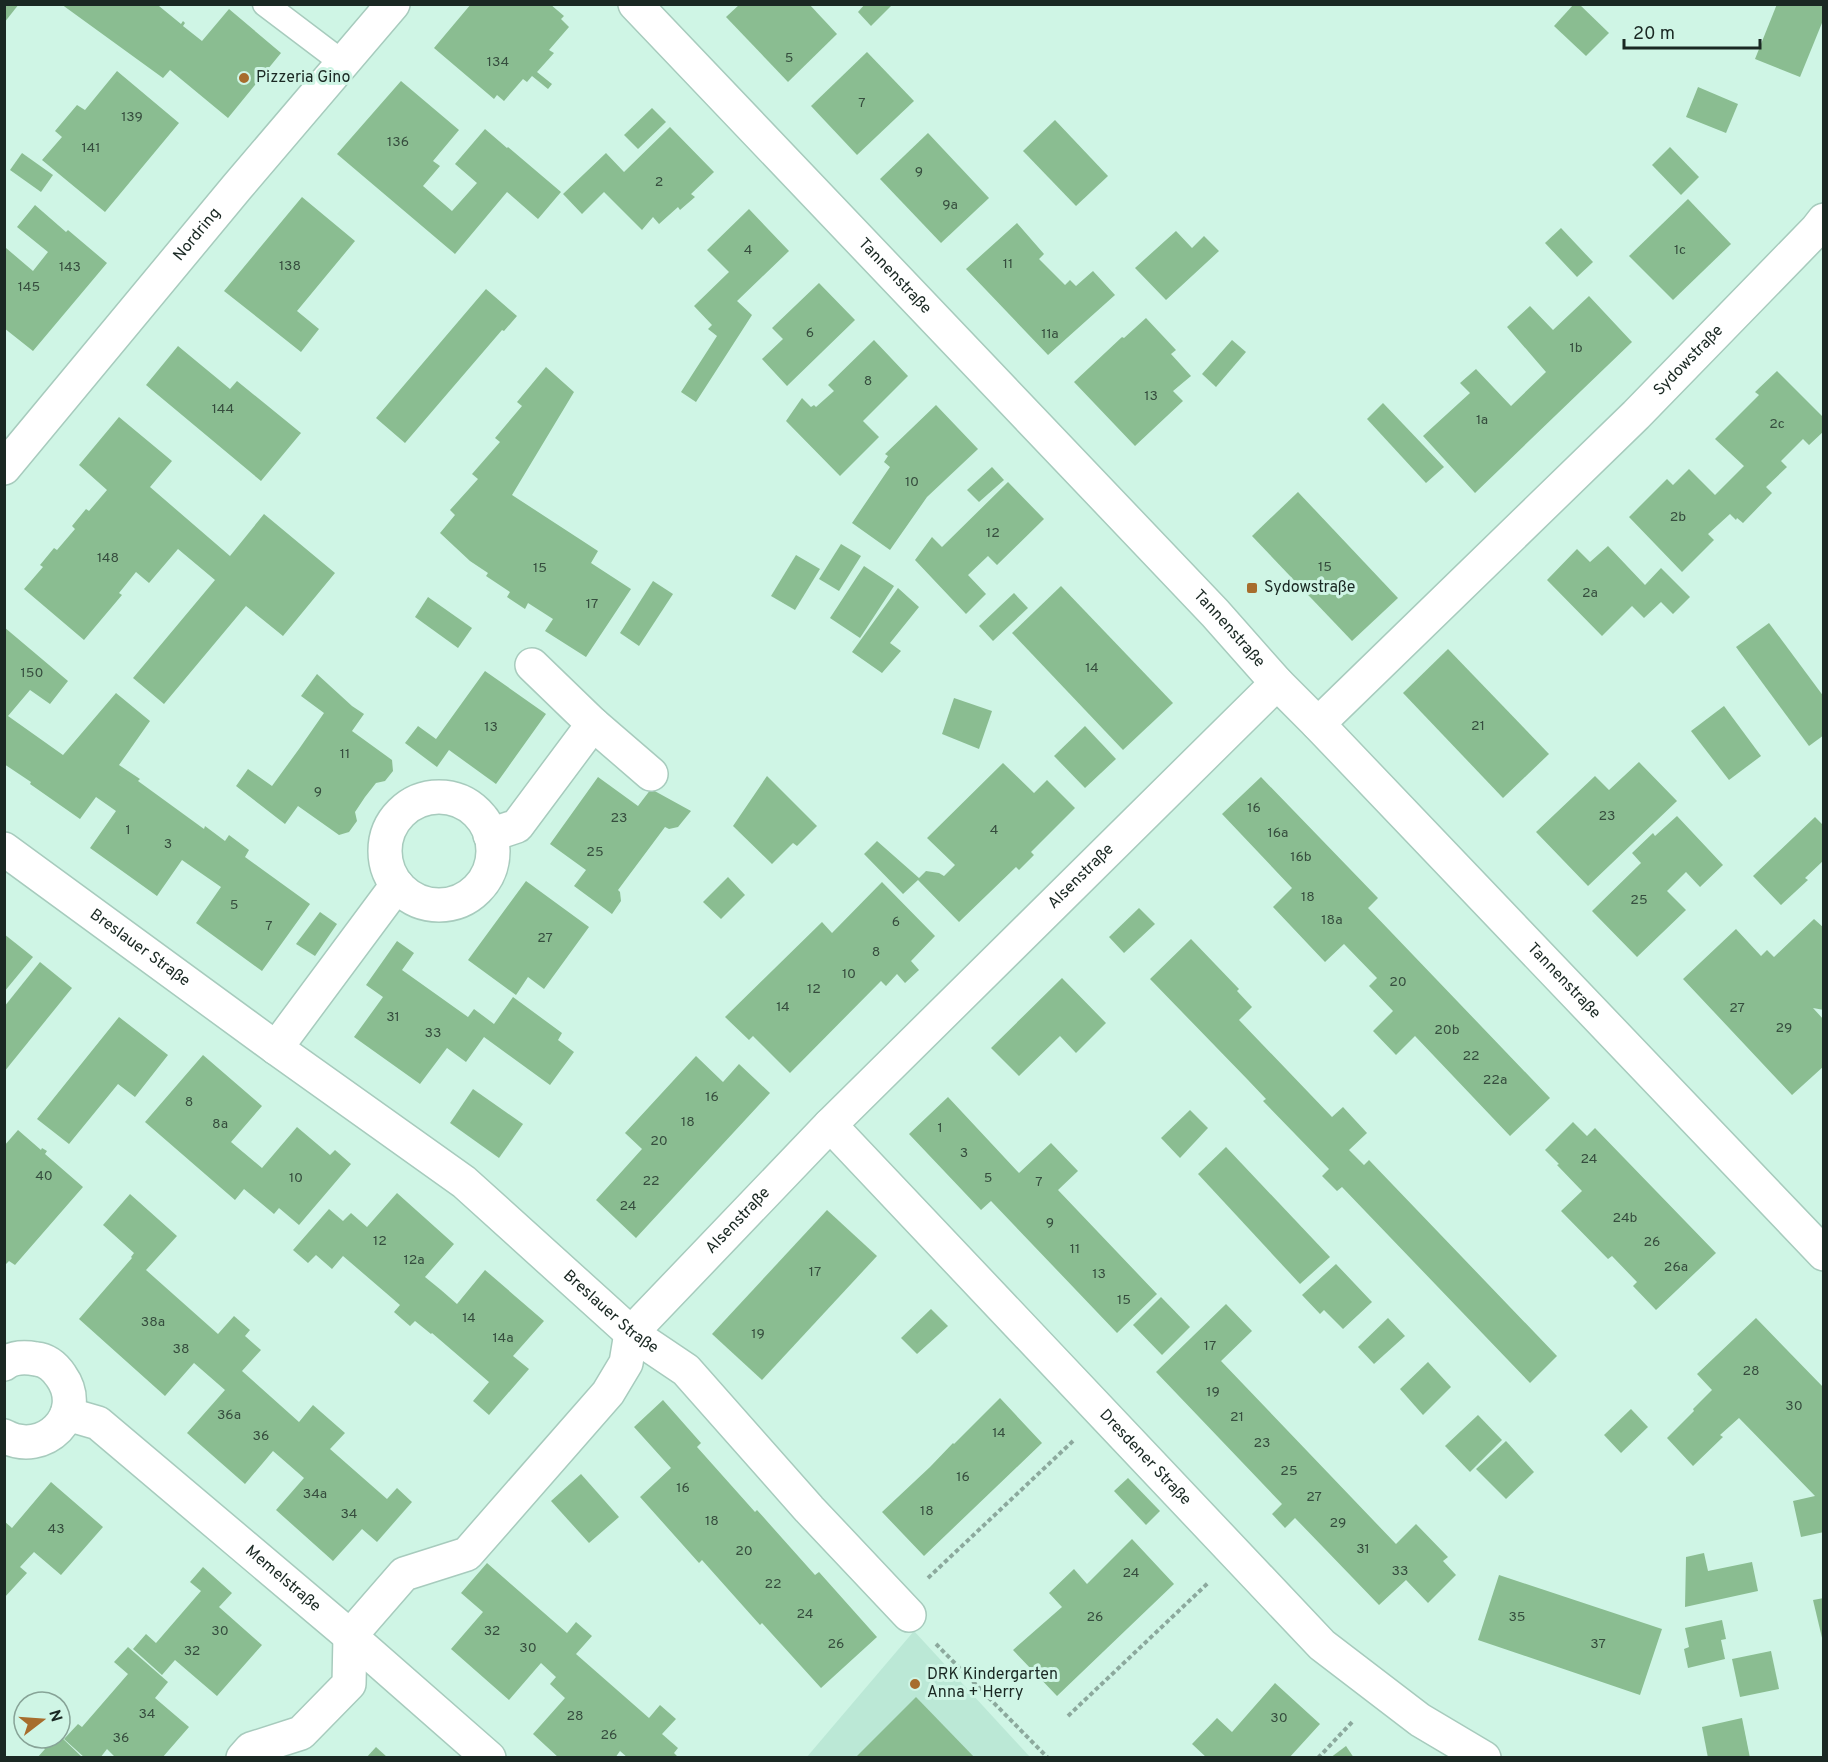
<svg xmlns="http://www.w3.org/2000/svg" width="1828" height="1762" viewBox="0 0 1828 1762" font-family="Overpass,sans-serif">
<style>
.built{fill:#bbe8d6}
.building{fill:#8abd91}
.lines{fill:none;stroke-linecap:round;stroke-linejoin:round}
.service-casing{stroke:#a7cbbd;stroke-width:27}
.minor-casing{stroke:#a7cbbd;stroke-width:36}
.tertiary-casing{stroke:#a7cbbd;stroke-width:36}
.path{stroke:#8ca99d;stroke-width:4;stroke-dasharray:4.5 3;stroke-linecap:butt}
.service{stroke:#fff;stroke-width:24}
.minor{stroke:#fff;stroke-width:33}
.tertiary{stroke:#fff;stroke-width:33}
.poi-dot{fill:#a76d2d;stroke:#cff5e5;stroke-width:2}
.labels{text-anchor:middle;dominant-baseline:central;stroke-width:6;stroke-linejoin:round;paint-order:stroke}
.number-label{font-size:14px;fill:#364d3e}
.poi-label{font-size:16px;fill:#1a2823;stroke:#cff5e5;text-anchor:start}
.street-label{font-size:16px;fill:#1a2823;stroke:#cff5e5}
</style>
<rect width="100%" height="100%" fill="#cff5e5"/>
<!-- built -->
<path class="built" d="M914 1631 1030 1757 806 1758Z"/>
<!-- building -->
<g class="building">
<path d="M4 4H19L4 23Z"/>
<path d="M61 4H161L159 6 181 24 183 21 185 23 183 26 202 41 229 9 281 53 228 118 170 70 163 78Z"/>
<path d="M471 4H550L564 16 561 19 569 27 549 50 554 53 537 72 552 84 548 89 532 76 527 82 523 79 504 101 497 95 494 99 434 48Z"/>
<path d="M740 4H809L837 34 788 82 726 17Z"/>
<path d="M865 4H893L871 26 858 12Z"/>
<path d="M1574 4H1579L1609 33 1586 56 1554 26Z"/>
<path d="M1777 4H1824V18L1800 77 1755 59Z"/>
<path d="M867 52 914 101 857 155 811 106Z"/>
<path d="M117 71 179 123 105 212 42 160 62 137 55 131 77 105 85 110Z"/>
<path d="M401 81 459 130 433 161 440 166 423 186 452 211 477 183 455 164 485 129 507 148 508 147 561 192 538 219 507 192 455 254 337 154Z"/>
<path d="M1698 87 1738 104 1726 133 1686 117Z"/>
<path d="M652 108 666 122 638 149 624 135Z"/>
<path d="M1055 120 1108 176 1076 206 1023 151Z"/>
<path d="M670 127 714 172 691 194 695 197 680 210 678 207 659 224 653 217 642 230 604 192 582 214 563 194 606 153 624 172Z"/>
<path d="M928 133 989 198 941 243 880 179Z"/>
<path d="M1670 147 1699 177 1681 195 1652 165Z"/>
<path d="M22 153 53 175 41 192 10 170Z"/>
<path d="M302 197 355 241 297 311 319 329 301 352 224 291Z"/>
<path d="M1688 199 1731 244 1673 300 1629 256Z"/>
<path d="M35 205 66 232 68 230 107 263 33 351 4 328V250L6 248 33 271 48 252 17 227Z"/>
<path d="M749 209 789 251 737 301 752 315 696 402 681 392 717 336 708 329 712 325 694 306 729 272 707 250Z"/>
<path d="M1017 223 1044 254 1039 259 1065 285 1070 280 1076 286 1093 271 1115 295 1048 355 966 269Z"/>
<path d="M1561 228 1593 262 1577 277 1545 243Z"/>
<path d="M1176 231 1192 248 1204 236 1219 251 1166 300 1135 268Z"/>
<path d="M819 283 855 320 787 386 762 359 783 339 772 328Z"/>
<path d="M486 289 517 316 504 331 502 330 405 443 376 418Z"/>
<path d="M1589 296 1632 342 1475 493 1423 436 1470 393 1460 383 1476 369 1511 406 1546 372 1507 327 1530 306 1553 330Z"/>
<path d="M1146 318 1176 350 1171 354 1191 376 1173 391 1183 401 1135 446 1074 382 1122 337 1124 338Z"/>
<path d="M874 340 908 376 863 421 879 437 840 476 786 421 802 398 811 407 814 405 816 407 834 391 828 385Z"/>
<path d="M1232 340 1246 352 1216 387 1202 374Z"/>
<path d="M178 346 230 389 237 381 301 433 261 481 146 385Z"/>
<path d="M546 367 574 392 512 495 598 551 591 563 631 589 586 657 545 631 553 619 528 603 525 609 507 597 510 592 486 576 488 573 470 561 440 533 455 515 450 510 478 479 472 474 500 442 495 438 522 406 517 402Z"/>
<path d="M1777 371 1824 418V431L1809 445 1803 439 1781 461 1787 467 1766 487 1772 493 1743 523 1737 518 1736 520 1730 514 1708 534 1714 540 1682 572 1629 517 1667 479 1673 485 1689 469 1715 495 1744 466 1715 439 1759 395 1755 392Z"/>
<path d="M1383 403 1444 467 1426 483 1367 419Z"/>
<path d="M936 405 978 449 927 497 890 550 852 523 890 467 884 462 888 456 885 454Z"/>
<path d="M119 417 172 461 150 487 230 556 264 514 335 573 283 636 246 606 164 704 133 678 215 580 178 549 149 583 136 572 119 593 122 595 84 640 24 589 43 567 40 565 54 548 57 550 75 529 72 526 86 509 89 511 107 490 79 465Z"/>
<path d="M992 467 1004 480 979 502 967 490Z"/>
<path d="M1008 482 1044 519 997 565 988 556 968 575 986 594 966 614 915 560 932 537 942 547Z"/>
<path d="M1298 492 1398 598 1352 641 1252 536Z"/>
<path d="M841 544 861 556 839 591 819 579Z"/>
<path d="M1608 546 1645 585 1661 568 1690 597 1673 614 1661 602 1644 618 1632 606 1602 636 1547 580 1577 549 1590 562Z"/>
<path d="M796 555 820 569 795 610 771 596Z"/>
<path d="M864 566 894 586 860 638 830 618Z"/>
<path d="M653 581 673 594 639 646 620 633Z"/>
<path d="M1061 586 1173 703 1123 750 1012 633Z"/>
<path d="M898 588 919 607 890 643 901 651 882 673 852 652Z"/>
<path d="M1014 593 1028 608 993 641 979 626Z"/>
<path d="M428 597 472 628 458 648 415 617Z"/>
<path d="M1769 623 1824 697V735L1809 746 1736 647Z"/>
<path d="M4 627 68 681 50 704 30 690 8 716 63 755 116 693 150 721 119 765 140 779 138 781 204 829 205 826 225 841 229 835 249 850 245 857 310 904 262 971 196 923 221 887 182 860 157 896 90 848 116 811 96 797 80 819 30 784 31 782 4 764Z"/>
<path d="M1448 649 1549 754 1503 798 1403 693Z"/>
<path d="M485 671 546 714 496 784 449 750 437 767 405 743 418 726 436 739Z"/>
<path d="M317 674 352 706 364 714 352 731 392 760 393 771 385 781 376 783 365 797 355 812 357 821 349 832 339 835 298 806 285 824 236 786 248 769 272 786 299 749 324 713 301 696Z"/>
<path d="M954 698 992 711 979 749 942 734Z"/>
<path d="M1724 706 1761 756 1729 780 1691 731Z"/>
<path d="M1085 726 1116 759 1085 788 1054 756Z"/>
<path d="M1639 762 1677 801 1588 886 1536 832 1595 776 1609 790Z"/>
<path d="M1003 763 1034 793 1047 780 1075 808 1031 852 1034 855 1019 870 1016 867 959 922 918 880 903 894 864 854 877 841 919 878 926 871 939 873 944 876 955 865 927 838Z"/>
<path d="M767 776 817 826 797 846 793 843 772 864 733 826Z"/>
<path d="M598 777 638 806 651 789 691 811 678 827 669 829 665 827 618 890 620 892 621 901 612 914 574 886 586 870 550 844Z"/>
<path d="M1261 777 1378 898 1368 908 1550 1098 1510 1136 1415 1036 1396 1055 1373 1031 1393 1011 1369 986 1377 978 1344 944 1325 962 1273 907 1292 888 1222 814Z"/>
<path d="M1677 816 1723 865 1700 887 1686 872 1667 891 1686 910 1637 957 1592 911 1641 863 1632 853 1653 833 1655 836Z"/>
<path d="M1815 817 1824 826V860L1805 878 1808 880 1781 905 1753 876Z"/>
<path d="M728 877 745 895 721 919 703 902Z"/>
<path d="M526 881 589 927 544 989 528 977 516 995 468 960Z"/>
<path d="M882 882 935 936 911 961 919 970 905 983 897 974 886 986 881 981 790 1073 753 1036 749 1040 725 1017 822 922 832 933Z"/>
<path d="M1139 908 1155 924 1124 953 1109 937Z"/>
<path d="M320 912 337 924 315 956 296 944Z"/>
<path d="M1814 919 1824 928V1010L1813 1008 1824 1020V1066L1792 1095 1683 979 1736 929 1761 956 1767 950 1774 957Z"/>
<path d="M4 934 33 957 4 992Z"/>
<path d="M1191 939 1239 989 1237 991 1252 1007 1239 1020 1332 1117 1343 1107 1367 1133 1349 1150 1364 1165 1369 1160 1557 1356 1530 1383 1342 1187 1337 1191 1322 1176 1329 1169 1263 1101 1266 1099 1248 1080 1150 979Z"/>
<path d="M397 941 414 953 402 970 468 1017 474 1009 494 1024 513 997 562 1033 558 1040 574 1052 550 1085 484 1037 466 1062 447 1048 420 1084 354 1037 383 997 366 985Z"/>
<path d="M40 962 72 988 4 1072V1007Z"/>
<path d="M1062 978 1106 1023 1076 1053 1060 1036 1019 1076 991 1048Z"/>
<path d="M119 1017 168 1055 135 1097 118 1084 69 1144 37 1119Z"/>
<path d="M203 1055 262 1106 231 1142 262 1168 297 1127 330 1155 335 1150 351 1164 299 1225 279 1208 274 1214 244 1189 235 1200 145 1122Z"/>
<path d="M696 1056 723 1082 739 1064 770 1093 636 1238 596 1200 642 1149 625 1133Z"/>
<path d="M473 1089 523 1124 499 1158 450 1123Z"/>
<path d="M948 1097 1019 1173 1051 1143 1078 1171 1058 1190 1157 1294 1117 1333 991 1201 981 1210 909 1134Z"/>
<path d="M1190 1110 1208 1128 1180 1158 1161 1138Z"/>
<path d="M1573 1122 1587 1136 1595 1128 1716 1253 1656 1310 1633 1286 1637 1282 1612 1256 1608 1259 1561 1211 1582 1191 1557 1165 1559 1164 1545 1150Z"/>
<path d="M18 1130 41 1150 42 1148 47 1151 45 1154 83 1187 15 1265 9 1261 4 1266V1146Z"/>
<path d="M1226 1147 1330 1257 1300 1284 1198 1174Z"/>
<path d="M397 1193 454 1244 425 1277 441 1290 457 1304 485 1270 544 1321 513 1356 529 1369 489 1415 473 1401 489 1382 432 1333 431 1334 415 1321 410 1326 394 1312 400 1305 343 1256 332 1269 316 1255 308 1263 293 1250 329 1209 343 1221 351 1213 367 1227Z"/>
<path d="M130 1194 177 1236 146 1270 218 1334 234 1316 250 1330 245 1336 261 1350 242 1371 299 1422 313 1405 345 1433 330 1449 387 1499 397 1488 412 1502 377 1542 362 1529 333 1561 276 1510 304 1478 273 1451 245 1484 187 1433 225 1390 194 1363 165 1396 79 1319 132 1258 131 1257 134 1253 103 1225Z"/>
<path d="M827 1210 877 1256 762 1380 712 1334Z"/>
<path d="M1336 1264 1372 1302 1343 1329 1324 1310 1320 1314 1302 1295Z"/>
<path d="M1161 1297 1190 1327 1162 1355 1133 1325Z"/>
<path d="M1226 1304 1252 1331 1221 1361 1396 1544 1416 1524 1448 1557 1443 1561 1456 1575 1428 1603 1406 1580 1379 1605 1295 1518 1285 1528 1272 1514 1282 1504 1156 1372Z"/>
<path d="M931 1309 948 1326 917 1354 901 1338Z"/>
<path d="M1388 1318 1405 1336 1374 1364 1358 1347Z"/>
<path d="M1756 1318 1824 1388V1532L1801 1537 1793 1501 1815 1496 1739 1418 1720 1435 1723 1437 1693 1466 1667 1438 1694 1411 1693 1409 1712 1390 1697 1374Z"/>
<path d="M1428 1362 1451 1387 1423 1415 1400 1389Z"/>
<path d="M1000 1398 1042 1443 924 1556 882 1512 930 1467 953 1443 954 1444Z"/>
<path d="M663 1400 701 1443 697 1447 755 1512 757 1510 815 1575 819 1572 877 1637 821 1688 762 1623 760 1625 702 1560 699 1563 640 1497 671 1468 634 1427Z"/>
<path d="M1631 1409 1648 1427 1621 1453 1604 1435Z"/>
<path d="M1478 1415 1502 1440 1470 1472 1445 1446Z"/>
<path d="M1506 1441 1534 1472 1506 1499 1476 1469Z"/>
<path d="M581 1474 619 1517 589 1543 551 1501Z"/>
<path d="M1128 1478 1160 1511 1146 1525 1114 1491Z"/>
<path d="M51 1482 103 1527 61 1575 34 1552 20 1567 27 1573 4 1598V1521L12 1528Z"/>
<path d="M1132 1539 1174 1584 1057 1696 1013 1650 1062 1607 1049 1593 1074 1569 1087 1584Z"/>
<path d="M1704 1553 1708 1571 1752 1562 1758 1591 1685 1607 1686 1557Z"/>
<path d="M487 1563 567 1633 576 1622 592 1636 576 1654 649 1718 660 1705 676 1719 662 1734 678 1748 674 1753 679 1758H628L620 1751 615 1758H559L533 1734 565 1698 550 1684 556 1677 541 1663 509 1700 451 1649 483 1612 461 1593Z"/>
<path d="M203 1567 232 1593 219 1607 262 1645 217 1696 175 1660 162 1675 133 1649 146 1634 156 1643 201 1591 190 1582Z"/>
<path d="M1499 1575 1662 1629 1640 1695 1478 1640Z"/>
<path d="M1824 1598V1642H1823L1813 1600Z"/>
<path d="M1722 1620 1726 1639 1721 1640 1725 1659 1688 1668 1684 1649 1689 1647 1685 1628Z"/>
<path d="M128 1647 168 1682 155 1698 189 1727 162 1758H116L107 1749 100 1758H85L64 1739 78 1724 82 1727 128 1674 114 1662Z"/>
<path d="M1771 1651 1779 1689 1740 1697 1732 1659Z"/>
<path d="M1275 1683 1320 1724 1289 1758H1207L1192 1744 1217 1718 1232 1732Z"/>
<path d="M916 1697 975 1758H855Z"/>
<path d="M1742 1718 1750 1758H1708L1702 1727Z"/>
<path d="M60 1736 83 1758H37L45 1749 33 1738H60Z"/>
<path d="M1346 1746 1354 1758H1330Z"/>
<path d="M376 1747 388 1758H366Z"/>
</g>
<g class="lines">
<defs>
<path id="service" d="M265 4 343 63"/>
<g id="minor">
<path id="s1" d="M635 4 1215 613 1277 683 1318 724 1824 1254"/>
<path d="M532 665 593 724 651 774"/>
<path id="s2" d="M1318 724 1636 415 1817 229 1824 220"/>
<circle cx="439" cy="851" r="54"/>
<path d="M490 835 517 826 593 724"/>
<path id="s3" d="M4 849 276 1048 464 1182 631 1333 686 1370 809 1509 909 1615"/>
<path d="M276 1048 397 885"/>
<path id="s4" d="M830 1125 1322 1645 1420 1720 1484 1758"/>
<path d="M4 1364C13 1357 25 1357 36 1359 47 1360 55 1367 61 1376 88 1414 44 1458 4 1436"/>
<path id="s5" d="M67 1414 98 1423 350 1636 489 1758"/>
<path id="s6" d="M243 1758 251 1749 301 1733 349 1684 350 1636 404 1574 467 1554 608 1393 626 1363 631 1333 830 1125 1277 683"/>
</g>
<g id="tertiary">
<path id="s7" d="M4 468 237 187 393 4"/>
</g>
</defs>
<!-- service casing -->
<use href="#service" class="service-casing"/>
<!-- minor casing -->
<use href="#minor" class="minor-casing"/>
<!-- tertiary casing -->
<use href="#tertiary" class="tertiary-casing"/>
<!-- path -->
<g class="path">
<path d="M928 1578 1073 1441"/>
<path d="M936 1644 1048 1758"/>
<path d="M1068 1716 1208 1583"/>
<path d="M1318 1758 1354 1720"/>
</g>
<!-- service -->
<use href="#service" class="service"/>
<!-- minor -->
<use href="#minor" class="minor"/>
<!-- tertiary -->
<use href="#tertiary" class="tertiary"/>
</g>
<!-- markers -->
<g class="poi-dot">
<circle cx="244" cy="78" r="6"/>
<rect x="1246" y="582" width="12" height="12" rx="3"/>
<circle cx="915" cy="1684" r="6"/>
</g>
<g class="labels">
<!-- number labels -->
<g class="number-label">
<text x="789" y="58">5</text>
<text x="498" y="62">134</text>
<text x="862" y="103">7</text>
<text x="132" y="117">139</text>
<text x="398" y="142">136</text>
<text x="91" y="148">141</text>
<text x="919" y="172">9</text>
<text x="659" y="182">2</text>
<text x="950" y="205">9a</text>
<text x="748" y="250">4</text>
<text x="1680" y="250">1c</text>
<text x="1008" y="264">11</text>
<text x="290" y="266">138</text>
<text x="70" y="267">143</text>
<text x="29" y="287">145</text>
<text x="810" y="333">6</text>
<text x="1050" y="334">11a</text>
<text x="1576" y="348">1b</text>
<text x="868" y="381">8</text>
<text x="1151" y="396">13</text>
<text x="223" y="409">144</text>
<text x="1482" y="420">1a</text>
<text x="1777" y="424">2c</text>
<text x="912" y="482">10</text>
<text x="1678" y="517">2b</text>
<text x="993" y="533">12</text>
<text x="108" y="558">148</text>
<text x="1325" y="567">15</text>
<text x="540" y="568">15</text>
<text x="1590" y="593">2a</text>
<text x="592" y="604">17</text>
<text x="1092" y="668">14</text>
<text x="32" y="673">150</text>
<text x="1478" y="726">21</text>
<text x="491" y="727">13</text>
<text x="345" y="754">11</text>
<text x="318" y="792">9</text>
<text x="1254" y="808">16</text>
<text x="1607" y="816">23</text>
<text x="619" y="818">23</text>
<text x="128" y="830">1</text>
<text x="994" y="830">4</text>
<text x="1278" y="833">16a</text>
<text x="168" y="844">3</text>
<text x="595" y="852">25</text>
<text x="1301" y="857">16b</text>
<text x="1308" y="897">18</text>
<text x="1639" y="900">25</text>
<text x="234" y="905">5</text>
<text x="1332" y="920">18a</text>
<text x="896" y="922">6</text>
<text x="269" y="926">7</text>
<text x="545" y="938">27</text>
<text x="876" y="952">8</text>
<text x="849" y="974">10</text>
<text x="1398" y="982">20</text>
<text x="814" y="989">12</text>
<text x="783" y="1007">14</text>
<text x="1737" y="1008">27</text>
<text x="393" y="1017">31</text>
<text x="1784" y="1028">29</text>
<text x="1447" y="1030">20b</text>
<text x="433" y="1033">33</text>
<text x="1471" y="1056">22</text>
<text x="1495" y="1080">22a</text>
<text x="712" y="1097">16</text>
<text x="189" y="1102">8</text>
<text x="688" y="1122">18</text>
<text x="220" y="1124">8a</text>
<text x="940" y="1128">1</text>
<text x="659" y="1141">20</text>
<text x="964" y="1153">3</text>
<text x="1589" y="1159">24</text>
<text x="44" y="1176">40</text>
<text x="296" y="1178">10</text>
<text x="988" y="1178">5</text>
<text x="651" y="1181">22</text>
<text x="1039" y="1182">7</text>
<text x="628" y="1206">24</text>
<text x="1625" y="1218">24b</text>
<text x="1050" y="1223">9</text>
<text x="380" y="1241">12</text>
<text x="1652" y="1242">26</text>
<text x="1075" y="1249">11</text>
<text x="414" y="1260">12a</text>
<text x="1676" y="1267">26a</text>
<text x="815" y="1272">17</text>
<text x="1099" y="1274">13</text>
<text x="1124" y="1300">15</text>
<text x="469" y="1318">14</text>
<text x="153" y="1322">38a</text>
<text x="758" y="1334">19</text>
<text x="503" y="1338">14a</text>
<text x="1210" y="1346">17</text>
<text x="181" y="1349">38</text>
<text x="1751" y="1371">28</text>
<text x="1213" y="1392">19</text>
<text x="1794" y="1406">30</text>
<text x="229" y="1415">36a</text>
<text x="1237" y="1417">21</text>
<text x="999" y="1433">14</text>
<text x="261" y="1436">36</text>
<text x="1262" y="1443">23</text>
<text x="1289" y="1471">25</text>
<text x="963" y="1477">16</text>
<text x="683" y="1488">16</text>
<text x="315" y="1494">34a</text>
<text x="1314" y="1497">27</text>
<text x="927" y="1511">18</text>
<text x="349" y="1514">34</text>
<text x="712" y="1521">18</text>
<text x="1338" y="1523">29</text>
<text x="56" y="1529">43</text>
<text x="1363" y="1549">31</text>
<text x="744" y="1551">20</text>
<text x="1400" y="1571">33</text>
<text x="1131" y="1573">24</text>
<text x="773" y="1584">22</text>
<text x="805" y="1614">24</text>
<text x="1095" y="1617">26</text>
<text x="1517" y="1617">35</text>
<text x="220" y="1631">30</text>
<text x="492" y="1631">32</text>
<text x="836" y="1644">26</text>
<text x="1598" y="1644">37</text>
<text x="528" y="1648">30</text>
<text x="192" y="1651">32</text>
<text x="147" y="1714">34</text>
<text x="575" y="1716">28</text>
<text x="1279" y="1718">30</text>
<text x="609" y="1735">26</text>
<text x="121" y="1738">36</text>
</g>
<!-- poi labels -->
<g class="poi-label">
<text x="256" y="78">Pizzeria Gino</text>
<text x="1264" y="588">Sydowstraße</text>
<text x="927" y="1675">DRK Kindergarten<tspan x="927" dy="18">Anna + Herry</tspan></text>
</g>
<!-- street labels -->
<g class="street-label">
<text stroke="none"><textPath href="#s7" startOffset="303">Nordring</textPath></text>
<text stroke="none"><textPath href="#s1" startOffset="376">Tannenstraße</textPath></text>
<text stroke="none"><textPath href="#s2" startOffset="519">Sydowstraße</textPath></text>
<text stroke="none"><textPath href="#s1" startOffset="862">Tannenstraße</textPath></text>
<text stroke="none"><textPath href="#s6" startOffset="1250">Alsenstraße</textPath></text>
<text stroke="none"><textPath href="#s3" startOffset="168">Breslauer Straße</textPath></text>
<text stroke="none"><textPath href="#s1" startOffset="1348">Tannenstraße</textPath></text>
<text stroke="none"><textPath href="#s6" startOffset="764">Alsenstraße</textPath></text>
<text stroke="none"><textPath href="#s3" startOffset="764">Breslauer Straße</textPath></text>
<text stroke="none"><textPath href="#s4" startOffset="458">Dresdener Straße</textPath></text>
<text stroke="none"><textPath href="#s5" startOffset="274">Memelstraße</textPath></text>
</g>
</g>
<!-- border -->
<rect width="1828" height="1762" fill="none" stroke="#1a2823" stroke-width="12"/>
<!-- north arrow -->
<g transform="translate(42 1720) rotate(73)"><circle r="28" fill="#cff5e5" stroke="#87a397" stroke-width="1.5"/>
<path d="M0-4.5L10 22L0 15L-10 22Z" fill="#a76d2d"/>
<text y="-9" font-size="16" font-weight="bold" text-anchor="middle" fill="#1a2823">N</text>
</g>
<!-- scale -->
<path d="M1624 39v9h136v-9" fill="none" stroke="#1a2823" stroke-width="3"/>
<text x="1633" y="39" font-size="18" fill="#1a2823" stroke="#cff5e5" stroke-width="4.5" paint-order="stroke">20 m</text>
</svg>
